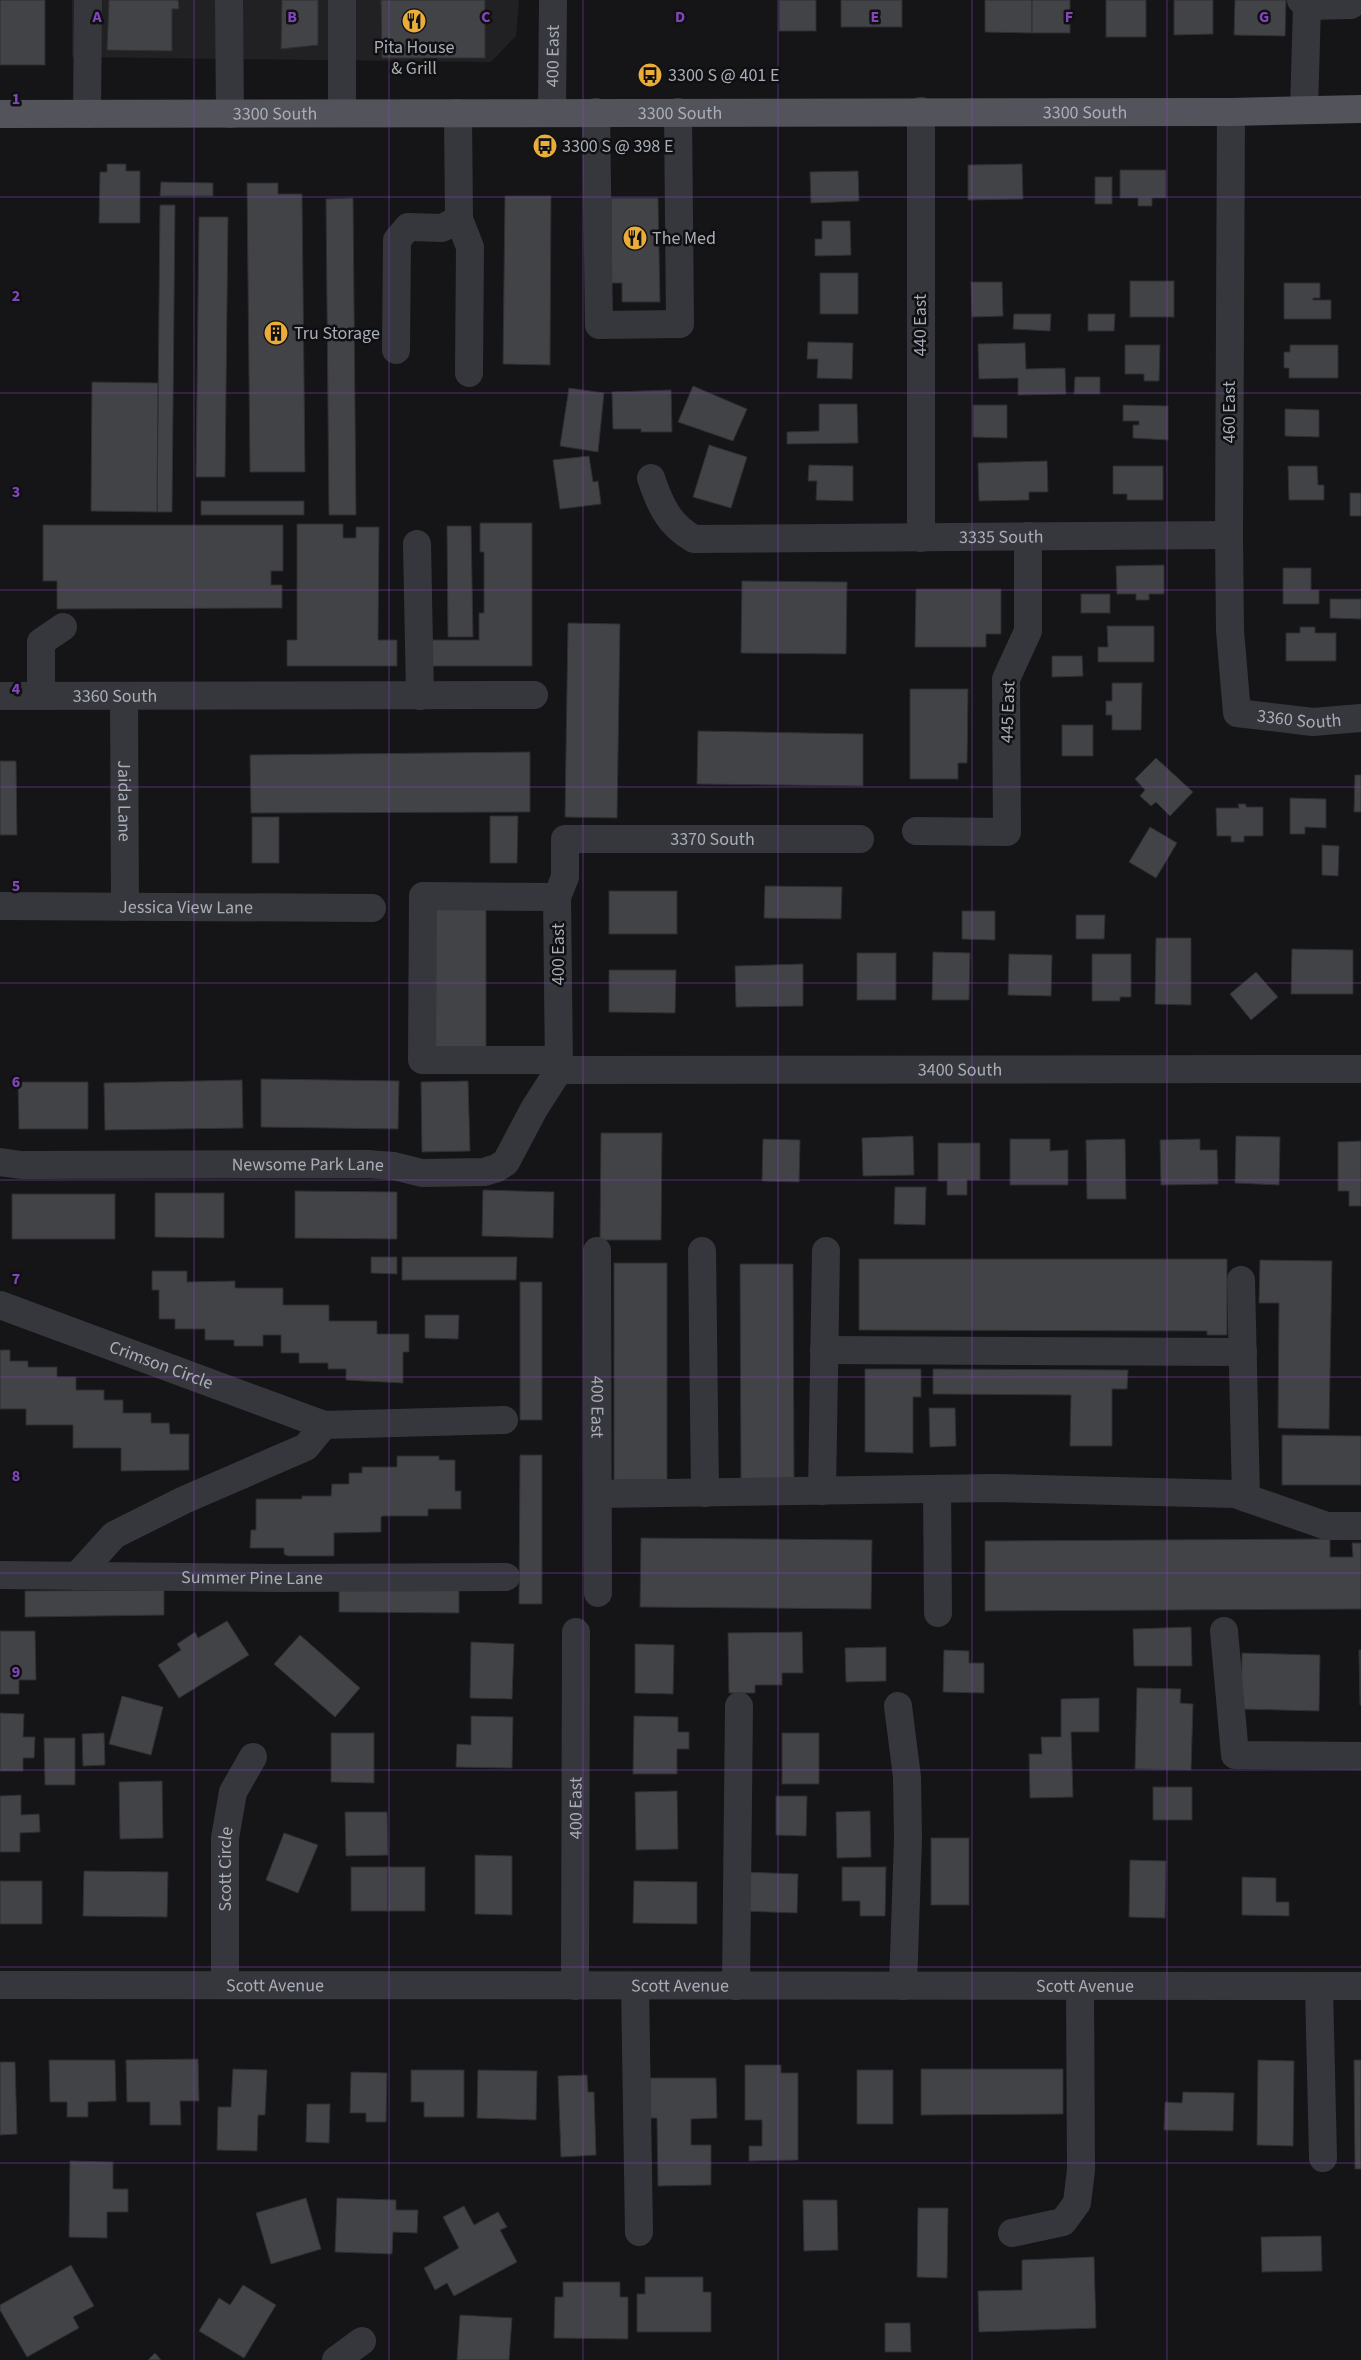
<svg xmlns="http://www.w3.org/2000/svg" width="1361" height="2360" viewBox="0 0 1361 2360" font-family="'Source Sans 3',sans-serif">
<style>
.built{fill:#212124}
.building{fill:#424347;stroke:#2f2f33}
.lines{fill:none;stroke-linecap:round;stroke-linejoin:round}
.minor{stroke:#36373c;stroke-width:28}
.major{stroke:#53545b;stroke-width:28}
.grid{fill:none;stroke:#8446bd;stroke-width:1;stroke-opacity:0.55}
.labels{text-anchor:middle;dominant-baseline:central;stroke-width:5;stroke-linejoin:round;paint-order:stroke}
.poi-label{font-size:18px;fill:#a8adb7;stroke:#101012;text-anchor:start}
.street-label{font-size:18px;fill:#a8adb7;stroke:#101012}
.grid-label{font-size:16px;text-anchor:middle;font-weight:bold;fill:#8446bd;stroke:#101012;stroke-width:5;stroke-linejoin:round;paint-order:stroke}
</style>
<rect width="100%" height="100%" fill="#151517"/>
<!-- built -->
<path class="built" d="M72 0H519L516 36 491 62 72 57Z"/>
<!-- building -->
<g class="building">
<rect x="0" y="0" width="45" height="65"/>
<path d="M109 0H178L179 9H172V51L107 50Z"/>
<path d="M282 0H318V45L281 49Z"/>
<path d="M381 0H485V58H382Z"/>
<rect x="779" y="0" width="37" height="31"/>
<rect x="841" y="0" width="61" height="27"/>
<path d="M985 0H1032V33L985 32Z"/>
<rect x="1032" y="0" width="38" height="33"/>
<rect x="1106" y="0" width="40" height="37"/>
<path d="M1174 0H1213V34L1174 35Z"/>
<path d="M1235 0H1286L1285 36 1234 35Z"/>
<path d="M107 164H126V171H140V223H99L100 172H107Z"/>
<path d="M1022 164 1023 199 968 200V165Z"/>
<path d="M1120 170H1166V198H1152V206H1138V198H1120Z"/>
<path d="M858 171 859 201 811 203 810 172Z"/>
<rect x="1095" y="177" width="17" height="27"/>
<path d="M161 182 213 183V196H160Z"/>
<path d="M247 183H278V194H302L305 472H250Z"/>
<path d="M505 196H551L550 365 503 364Z"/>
<path d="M353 198 356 515H329L326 199Z"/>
<path d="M611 198H658L660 302H622V283H611Z"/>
<path d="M160 205H175L172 512H157Z"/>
<path d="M199 217H228L225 477H196Z"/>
<path d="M822 221H850L851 255 815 256V239H822Z"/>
<rect x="820" y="273" width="38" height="41"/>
<rect x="1130" y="281" width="44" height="36"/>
<path d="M971 282H1002L1003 316 972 317Z"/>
<path d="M1284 283H1320V298H1313V300H1331V319H1284Z"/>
<path d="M1014 314H1051L1050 331 1013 329Z"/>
<path d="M1088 314H1115L1114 331H1088Z"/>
<path d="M808 342 853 343 852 379 817 378 818 359H807Z"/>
<path d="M1025 343 1026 369 1065 368 1066 394 1018 395V378L979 379 978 344Z"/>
<path d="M1125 345H1160L1159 381H1144V374H1125Z"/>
<path d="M1290 345H1338V378H1289V368H1284V352H1290Z"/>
<path d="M1075 377H1100V394H1074Z"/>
<path d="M92 382 158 383 157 512 91 511Z"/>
<path d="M693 386 747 409 733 441 678 422Z"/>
<path d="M569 388 604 393 598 452 560 446Z"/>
<path d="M671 390 672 432H641V429H613L612 392Z"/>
<path d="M819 404H857L858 443 787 444V432L819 431Z"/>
<path d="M973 405H1007V438L973 437Z"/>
<path d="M1123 405 1168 406V440L1133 438V425H1139V421H1123Z"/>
<path d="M1285 409 1319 410V437L1285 436Z"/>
<path d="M709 445 747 457 731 508 693 497Z"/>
<path d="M589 456 593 482 598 481 601 504 560 509 553 460Z"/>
<path d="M1047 461 1048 492H1029V500L979 501 978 463Z"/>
<path d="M809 465 853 466V501L816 500 817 481H808Z"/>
<path d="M1113 466H1163V500H1127V494H1113Z"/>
<path d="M1288 466H1317L1318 485H1324V500H1289Z"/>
<rect x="1350" y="493" width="11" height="23"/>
<rect x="201" y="501" width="103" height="14"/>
<path d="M480 523H532V666H432V640H479V613H484V552H480Z"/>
<path d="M297 524H343V538H356V527H379L378 640H397V666H287V640H297Z"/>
<path d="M43 525H283V571H271V585H282V608L57 609V581H43Z"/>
<path d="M447 526H471L473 637H448Z"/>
<path d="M1164 565V594H1149V600H1136V594H1117L1116 566Z"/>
<path d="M1283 568H1311V590H1319V604H1283Z"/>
<path d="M742 581 847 582 846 654 741 653Z"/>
<path d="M916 589H1001V634H986V647H915Z"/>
<rect x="1081" y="594" width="29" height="19"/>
<path d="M1330 599H1361V619L1330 618Z"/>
<path d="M568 623 620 624 617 818 565 817Z"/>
<path d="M1107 626H1154V662H1098V647H1108Z"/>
<path d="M1300 627H1315V633H1336V661H1286V633H1300Z"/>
<path d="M1052 656H1082L1083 676 1052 677Z"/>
<path d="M1112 683H1142L1141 730H1112V715H1106V701H1112Z"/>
<path d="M910 689H968L967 763H958V779H910Z"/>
<rect x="1062" y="725" width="31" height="31"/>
<path d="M698 731 863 734V786L697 784Z"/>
<path d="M530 752V812L251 813 250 755Z"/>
<path d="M1156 758 1193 792 1170 816 1156 802 1151 806 1140 796 1145 790 1135 779Z"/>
<path d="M0 761H16L17 835H0Z"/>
<path d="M1355 775H1361V812H1354Z"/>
<path d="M1290 798 1326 799V828L1305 827V834H1290Z"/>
<path d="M1238 804H1246V807H1263V836H1244V842H1231V836H1217L1216 808H1239Z"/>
<path d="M490 816H518L517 863H490Z"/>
<rect x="252" y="817" width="27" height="46"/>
<path d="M1150 827 1177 843 1156 878 1129 862Z"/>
<path d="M1322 845 1339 846 1338 876 1322 875Z"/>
<path d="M765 886 842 887 841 919 764 918Z"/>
<rect x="609" y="891" width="68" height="43"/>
<path d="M433 908 486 909V1049H432Z"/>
<path d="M962 911H995V940L962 939Z"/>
<path d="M1076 915H1105L1104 939H1076Z"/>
<path d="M1156 938H1191V1005L1155 1004Z"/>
<path d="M1292 949 1353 950V994H1291Z"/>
<path d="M933 952 970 953 969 1000H932Z"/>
<rect x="857" y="953" width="39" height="47"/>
<path d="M1009 954 1052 955 1051 996 1008 995Z"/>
<path d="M1092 954H1131V997H1120V1001H1092Z"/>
<path d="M803 964V1006L736 1007 735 966Z"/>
<path d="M609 970H676L675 1013 609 1012Z"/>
<path d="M1256 972 1278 997 1251 1020 1230 994Z"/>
<path d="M261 1079 399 1081 398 1129 261 1127Z"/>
<path d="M242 1080 243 1128 105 1130 104 1083Z"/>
<path d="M468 1081 470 1151 422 1152 421 1082Z"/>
<path d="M18 1082H88V1129H19Z"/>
<path d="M601 1133H662L661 1240H600Z"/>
<path d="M913 1136 914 1175 863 1176 862 1138Z"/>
<path d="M1236 1136 1280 1137 1279 1185 1235 1183Z"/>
<path d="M763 1139 800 1140 799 1182 762 1181Z"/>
<path d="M1010 1139H1050V1151L1068 1150V1185H1010Z"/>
<path d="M1125 1139 1126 1199H1087L1086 1140Z"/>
<path d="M1200 1139V1150H1217L1218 1184 1161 1185 1160 1140Z"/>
<path d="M1361 1141V1206H1349V1191H1338V1142Z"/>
<path d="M938 1143H980V1180H967V1195H947V1181H938Z"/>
<path d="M895 1187H926L925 1225 894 1224Z"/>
<path d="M483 1190 554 1192 553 1238 482 1236Z"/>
<path d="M295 1191 397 1192V1239L295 1238Z"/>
<path d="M155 1193H224V1238L155 1237Z"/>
<rect x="12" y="1194" width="103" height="45"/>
<path d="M371 1257H397V1274L371 1273Z"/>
<path d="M402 1257H517L516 1280H402Z"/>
<path d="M859 1259H1227V1335H1207V1331L859 1330Z"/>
<path d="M1260 1260 1332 1261 1329 1429 1278 1428 1279 1303H1259Z"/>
<rect x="614" y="1263" width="53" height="217"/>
<path d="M740 1264H793L794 1480H741Z"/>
<path d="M152 1271H187V1282L235 1281V1288H283V1305H329V1321H377V1334H409V1352H403V1383L346 1380V1369H328V1363H299V1353H281V1335H263V1346H234V1340H205V1329H175V1319H159V1290H152Z"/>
<rect x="520" y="1282" width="22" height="138"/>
<path d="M425 1315H459L458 1339 425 1338Z"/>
<path d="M0 1350H10V1361H28V1367H57V1377H76V1390H104V1400H123V1413H151V1423H169L170 1434H189V1470L121 1471V1448H73V1425H26V1409H0Z"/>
<path d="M865 1369H921V1397H913V1453L865 1452Z"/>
<path d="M933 1369 1128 1370 1127 1389H1112V1446H1070L1071 1395 933 1394Z"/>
<path d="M929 1408H955L956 1446 930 1447Z"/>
<path d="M1282 1435 1361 1436V1485H1282Z"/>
<path d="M520 1455H542V1604H519Z"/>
<path d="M397 1456H439V1460H455V1491H461V1509H428V1516H383L381 1517V1532L334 1533V1556H288L284 1554V1548H250L251 1530H256V1499H302V1496H331L332 1484H349V1473H362V1467H397Z"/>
<path d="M641 1538 872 1540 871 1609 640 1607Z"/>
<path d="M1330 1539V1557H1353L1352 1543H1361V1609L985 1611V1541Z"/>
<path d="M164 1590V1615L25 1617V1591Z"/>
<path d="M339 1590H459V1613L339 1612Z"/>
<path d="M227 1621 249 1655 179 1698 158 1665 181 1650 177 1644 195 1632 198 1638Z"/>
<path d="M1191 1627 1192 1666H1134L1133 1629Z"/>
<path d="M0 1631H35L36 1680H19V1694H0Z"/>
<path d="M802 1632 803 1673H782V1685H755V1693H729L728 1633Z"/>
<path d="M300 1635 360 1688 335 1717 274 1664Z"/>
<path d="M471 1642 514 1644 512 1699 470 1698Z"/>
<path d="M635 1644 674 1645 673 1694 635 1693Z"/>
<path d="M886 1647V1681L846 1682 845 1648Z"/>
<path d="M944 1650 969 1651V1663H984V1693L943 1692Z"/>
<path d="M1359 1650H1361V1705H1360Z"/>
<path d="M1242 1653 1320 1655 1319 1711 1241 1709Z"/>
<path d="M1137 1688 1181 1689 1180 1703 1193 1704 1191 1770 1135 1769Z"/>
<path d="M122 1696 163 1707 151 1755 109 1744Z"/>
<path d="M1099 1698V1732H1071L1073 1797 1030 1798 1029 1754H1042L1041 1737H1061V1699Z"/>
<path d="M0 1713 24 1714 23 1737H35L34 1758H23V1771H0Z"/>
<path d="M471 1716 513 1717 512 1768 456 1767 457 1744 471 1745Z"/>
<path d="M634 1716 678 1717V1732H689V1749H677V1774H633Z"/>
<path d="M104 1733 105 1765 83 1766 82 1734Z"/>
<path d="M331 1733H374V1783L331 1782Z"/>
<rect x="782" y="1733" width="37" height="51"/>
<path d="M44 1738H75V1785H45Z"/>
<path d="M162 1781 163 1838 120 1839 119 1782Z"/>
<rect x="1153" y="1787" width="39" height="33"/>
<path d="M677 1791 678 1849 636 1850 635 1792Z"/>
<path d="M21 1795V1815L39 1814 40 1832 20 1833V1852H0V1796Z"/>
<path d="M776 1796H807L806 1836 776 1835Z"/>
<path d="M870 1811 871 1857 837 1858 836 1812Z"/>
<path d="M345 1812H387L388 1855 346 1856Z"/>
<path d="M284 1833 318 1845 298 1893 266 1880Z"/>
<rect x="931" y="1838" width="38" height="67"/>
<path d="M475 1855 512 1856V1915L475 1914Z"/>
<path d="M1130 1860 1166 1861 1165 1918 1129 1917Z"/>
<rect x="351" y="1867" width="37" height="44"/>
<rect x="388" y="1867" width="37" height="44"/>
<path d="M842 1867H886L885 1916H860V1901H842Z"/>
<path d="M84 1871 168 1872 167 1917 83 1916Z"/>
<path d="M742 1872 798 1874 797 1913 741 1911Z"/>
<path d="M1242 1877 1276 1878V1902H1289V1916L1242 1915Z"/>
<rect x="0" y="1881" width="42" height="43"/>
<path d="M634 1881 697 1882V1924L633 1923Z"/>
<path d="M198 2059 199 2101H180L181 2125H150V2102H127L126 2060Z"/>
<path d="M49 2060H115L116 2101 88 2102V2117H67V2102H50Z"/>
<path d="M1258 2060 1294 2061 1293 2146 1257 2145Z"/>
<path d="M1354 2060H1361V2169H1355Z"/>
<path d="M0 2062H15L17 2134 0 2135Z"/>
<path d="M745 2065H781V2073H798V2160L749 2161V2146H762V2120H745Z"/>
<path d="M233 2069 267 2070 265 2115H258L257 2151 217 2150 218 2107H231Z"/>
<path d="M921 2069H1063V2114L921 2115Z"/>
<path d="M411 2070H464V2117H424V2102H411Z"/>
<path d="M478 2070 537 2071 536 2120 477 2118Z"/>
<rect x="857" y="2070" width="36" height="54"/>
<path d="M351 2072 387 2073 386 2122H366V2113H350Z"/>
<path d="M587 2075 588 2092H594L596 2155 561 2157 558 2076Z"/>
<path d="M650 2078H716L717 2118 691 2119V2145H711V2185L658 2186 657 2118H650Z"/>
<path d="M1183 2092 1234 2093 1233 2131 1164 2130 1165 2102 1182 2103Z"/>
<path d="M307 2104H330L329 2143 306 2142Z"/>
<path d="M70 2161 113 2162V2189H128V2212H107V2238L69 2237Z"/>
<path d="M306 2198 321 2249 271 2264 256 2213Z"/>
<path d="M337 2198 396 2200V2210H418L417 2233 393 2232 392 2254 335 2252Z"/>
<path d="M803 2200H837L838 2250 804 2251Z"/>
<path d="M464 2206 474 2225 498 2212 507 2227 500 2230 517 2262 454 2296 447 2283 435 2290 424 2268 459 2248 443 2217Z"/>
<path d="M918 2208H948L947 2278 917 2277Z"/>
<path d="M1321 2236 1322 2271 1262 2272 1261 2237Z"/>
<path d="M1094 2257 1096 2328 979 2332 978 2291 1022 2290V2260Z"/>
<path d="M71 2265 94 2306 73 2317 79 2328 27 2357 0 2310V2305Z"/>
<path d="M645 2277H703V2292H711V2332H637V2294H645Z"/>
<path d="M563 2282H620V2297H628V2339L554 2338 555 2297H563Z"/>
<path d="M243 2285 276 2305 244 2358 199 2331 219 2298 230 2305Z"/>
<path d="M460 2315 512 2318 509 2360H457Z"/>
<path d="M885 2323H910L911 2352H885Z"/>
<path d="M155 2353 161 2360H148Z"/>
</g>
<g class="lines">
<!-- minor -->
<g class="minor">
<path d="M229 0 230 114"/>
<path d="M342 0V113"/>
<path d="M1301 0 1307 6 1304 110"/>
<path d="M1307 6 1351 5"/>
<path d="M921 111V538"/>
<path id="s1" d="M552 112 553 0"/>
<path d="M596 112 599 325 680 324 678 112"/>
<path id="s2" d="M1231 112 1229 535 1230 631 1237 713 1313 722 1361 718"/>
<path d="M458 113 459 219 470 247 469 373"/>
<path d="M87 114 88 0"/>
<path d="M396 350 397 240 408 227 442 228 459 219"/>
<path id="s3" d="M651 478C660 505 669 525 694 539L1229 535"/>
<path d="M417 544 420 696"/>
<path id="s4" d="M0 696 534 695"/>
<path d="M41 696V642L63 627"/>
<path id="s5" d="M124 696 125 907"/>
<path d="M916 831 1007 832 1006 679 1028 631V536"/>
<path d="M557 897 423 896 422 1060H559"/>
<path id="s6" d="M0 906 372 908"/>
<path id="s7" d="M559 1070 1361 1069"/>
<path id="s8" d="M559 1070 557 897 565 877V839H860"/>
<path id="s9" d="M0 1162 21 1165 367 1164 394 1166 422 1173 484 1172 497 1168 506 1162 534 1109 559 1070"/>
<path id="s10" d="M597 1251 598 1593"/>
<path d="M702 1251 705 1493"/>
<path d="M1241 1280 1246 1498"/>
<path id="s11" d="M0 1305 324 1425 504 1420"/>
<path d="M824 1350 1243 1352"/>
<path d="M937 1489 938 1613"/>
<path d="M822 1491 826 1251"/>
<path d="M599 1494 994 1488 1235 1494 1327 1526H1361"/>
<path id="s12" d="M0 1575 277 1578 506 1577"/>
<path d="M77 1576 114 1535 184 1500 306 1447 324 1425"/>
<path d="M1224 1631 1235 1755 1361 1756"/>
<path d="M898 1706 907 1777 908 1839 903 1986"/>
<path id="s13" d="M0 1985 1361 1986"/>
<path id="s14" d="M225 1985V1838L233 1792 253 1757"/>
<path id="s15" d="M575 1986 576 1632"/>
<path d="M635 1986 639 2232"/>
<path d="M736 1986 739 1706"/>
<path d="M1319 1986 1323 2158"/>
<path d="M1012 2233 1063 2222 1077 2203 1081 2170 1080 1986"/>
<path d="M336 2360 362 2341"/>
</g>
<!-- major -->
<path class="major" id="s16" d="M0 114 1231 112 1361 109"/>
</g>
<!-- grid -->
<path class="grid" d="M194 0V2360M389 0V2360M583 0V2360M778 0V2360M972 0V2360M1167 0V2360M0 197H1361M0 393H1361M0 590H1361M0 787H1361M0 983H1361M0 1180H1361M0 1377H1361M0 1573H1361M0 1770H1361M0 1967H1361M0 2163H1361"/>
<!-- icons -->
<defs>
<symbol id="restaurant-disc" viewBox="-11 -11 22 22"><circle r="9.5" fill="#eaad3a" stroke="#101012"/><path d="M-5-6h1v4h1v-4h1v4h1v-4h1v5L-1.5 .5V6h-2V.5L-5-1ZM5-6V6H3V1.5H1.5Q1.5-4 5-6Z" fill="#111"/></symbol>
<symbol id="bus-disc" viewBox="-11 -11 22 22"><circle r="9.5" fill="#eaad3a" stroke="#101012"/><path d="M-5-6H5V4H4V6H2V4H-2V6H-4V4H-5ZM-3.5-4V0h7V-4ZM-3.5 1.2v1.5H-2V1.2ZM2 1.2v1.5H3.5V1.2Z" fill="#111"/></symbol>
<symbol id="building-disc" viewBox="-11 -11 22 22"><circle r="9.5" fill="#eaad3a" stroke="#101012"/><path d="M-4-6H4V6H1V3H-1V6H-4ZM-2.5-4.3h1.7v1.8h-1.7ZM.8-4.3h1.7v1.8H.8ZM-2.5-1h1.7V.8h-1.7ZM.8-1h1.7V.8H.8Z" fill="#111"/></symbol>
</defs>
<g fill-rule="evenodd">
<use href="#restaurant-disc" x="400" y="7" width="28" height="28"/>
<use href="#bus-disc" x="636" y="61" width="28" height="28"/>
<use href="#bus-disc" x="531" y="132" width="28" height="28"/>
<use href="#restaurant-disc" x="621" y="224" width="28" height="28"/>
<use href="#building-disc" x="262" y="319" width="28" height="28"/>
</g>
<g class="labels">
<!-- poi labels -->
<g class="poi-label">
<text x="414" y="47" text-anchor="middle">Pita House<tspan x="414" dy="21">&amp; Grill</tspan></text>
<text x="668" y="75">3300 S @ 401 E</text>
<text x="562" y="146">3300 S @ 398 E</text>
<text x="652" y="238">The Med</text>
<text x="294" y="333">Tru Storage</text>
</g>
<!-- street labels -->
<g class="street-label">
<text stroke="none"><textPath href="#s1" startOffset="56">400 East</textPath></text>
<text stroke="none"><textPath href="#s16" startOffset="1085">3300 South</textPath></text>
<text stroke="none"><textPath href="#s16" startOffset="680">3300 South</textPath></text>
<text stroke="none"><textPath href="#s16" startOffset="275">3300 South</textPath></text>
<text transform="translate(920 325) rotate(-90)">440 East</text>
<text transform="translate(1229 412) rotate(-90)">460 East</text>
<text stroke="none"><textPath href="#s3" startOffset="384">3335 South</textPath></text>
<text stroke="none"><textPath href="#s4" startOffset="115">3360 South</textPath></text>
<text transform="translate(1008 712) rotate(-88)">445 East</text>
<text stroke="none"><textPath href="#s2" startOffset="664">3360 South</textPath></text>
<text stroke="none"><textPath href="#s5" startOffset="105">Jaida Lane</textPath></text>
<text stroke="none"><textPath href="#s8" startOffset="380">3370 South</textPath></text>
<text stroke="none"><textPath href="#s6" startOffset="186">Jessica View Lane</textPath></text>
<text transform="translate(558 954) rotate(-90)">400 East</text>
<text stroke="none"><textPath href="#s7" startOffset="401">3400 South</textPath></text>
<text stroke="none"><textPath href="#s9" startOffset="308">Newsome Park Lane</textPath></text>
<text stroke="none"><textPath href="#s11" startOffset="172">Crimson Circle</textPath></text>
<text stroke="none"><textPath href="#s10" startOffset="156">400 East</textPath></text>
<text stroke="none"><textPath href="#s12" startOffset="252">Summer Pine Lane</textPath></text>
<text stroke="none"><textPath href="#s15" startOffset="178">400 East</textPath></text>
<text stroke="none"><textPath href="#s14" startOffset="116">Scott Circle</textPath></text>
<text stroke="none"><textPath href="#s13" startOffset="275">Scott Avenue</textPath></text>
<text stroke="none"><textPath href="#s13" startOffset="680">Scott Avenue</textPath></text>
<text stroke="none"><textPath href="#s13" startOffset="1085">Scott Avenue</textPath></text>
</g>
</g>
<g class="grid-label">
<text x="97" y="22">A</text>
<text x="292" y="22">B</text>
<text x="486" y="22">C</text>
<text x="680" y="22">D</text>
<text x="875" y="22">E</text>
<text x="1069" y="22">F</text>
<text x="1264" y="22">G</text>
<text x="16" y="104">1</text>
<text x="16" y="301">2</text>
<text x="16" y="497">3</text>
<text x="16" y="694">4</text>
<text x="16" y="891">5</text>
<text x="16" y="1087">6</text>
<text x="16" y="1284">7</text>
<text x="16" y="1481">8</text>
<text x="16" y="1677">9</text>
</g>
</svg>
